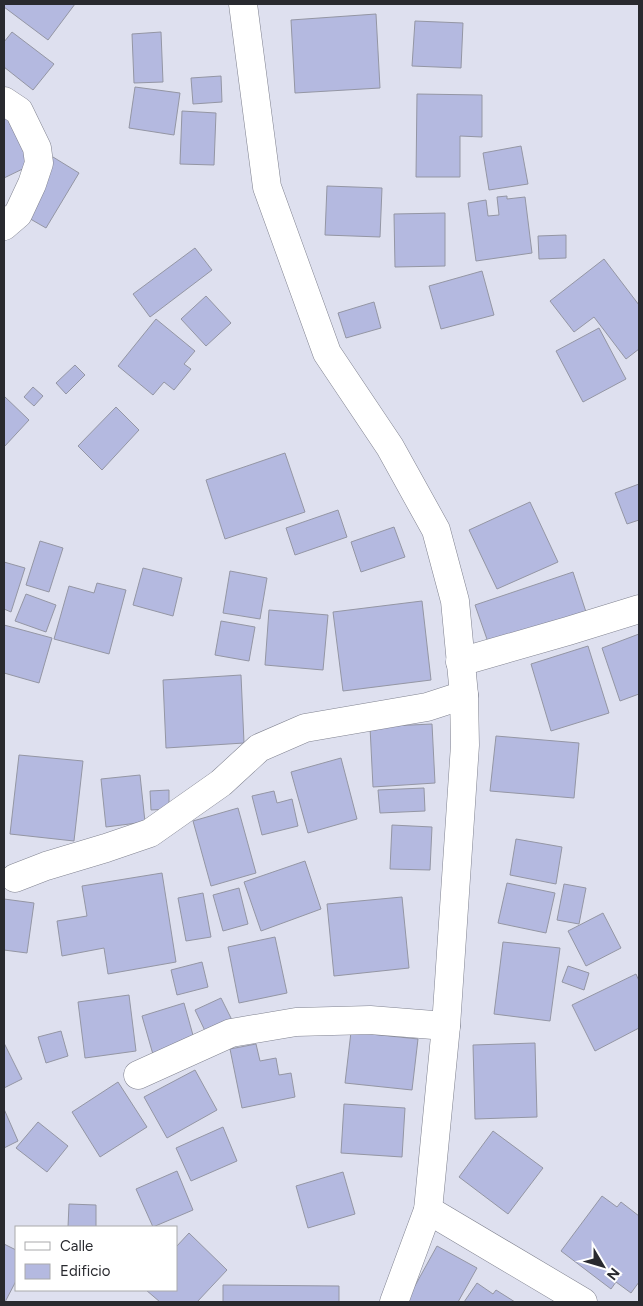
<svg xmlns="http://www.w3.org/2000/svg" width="643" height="1306" viewBox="0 0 643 1306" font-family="Figtree,sans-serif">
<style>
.building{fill:#b4b9e0;stroke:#9496a4}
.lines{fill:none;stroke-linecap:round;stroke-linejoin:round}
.minor-casing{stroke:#818390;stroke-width:29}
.minor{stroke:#fff;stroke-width:28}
</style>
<rect width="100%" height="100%" fill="#dee0ef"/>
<!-- building -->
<g class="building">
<path d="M4 4H75L48 40 4 7Z"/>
<path d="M376 14 380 88 295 93 291 20Z"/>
<path d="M415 21 463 23 461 68 412 66Z"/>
<path d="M12 32 54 64 33 90 4 67V42Z"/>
<path d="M161 32 163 82 134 83 132 34Z"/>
<path d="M221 76 222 102 193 104 191 78Z"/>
<path d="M135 87 180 93 174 135 129 128Z"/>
<path d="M417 94 482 95V137L460 136V177H416Z"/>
<path d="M4 111 37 162 4 178Z"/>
<path d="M182 111 216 113 214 165 180 164Z"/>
<path d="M521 146 528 184 489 190 483 153Z"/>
<path d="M53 157 79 173 46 228 20 213Z"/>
<path d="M327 186 382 188 380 237 325 235Z"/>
<path d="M507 196V199L525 197 532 253 476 261 468 203 486 200 488 216 499 215 497 197Z"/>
<path d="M445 213V266L395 267 394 214Z"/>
<path d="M566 235V258L539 259 538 236Z"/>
<path d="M195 248 212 270 150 317 133 294Z"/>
<path d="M604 259 639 305V349L626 359 594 317 574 332 550 301Z"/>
<path d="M482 271 494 315 441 329 429 286Z"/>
<path d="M206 296 231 323 206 346 181 319Z"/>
<path d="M374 302 381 328 346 338 338 313Z"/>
<path d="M156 319 195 351 184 364 191 369 174 390 164 382 153 395 118 366Z"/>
<path d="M599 328 626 379 583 402 556 351Z"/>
<path d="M75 365 85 375 66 394 56 383Z"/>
<path d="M33 387 43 396 34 406 24 397Z"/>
<path d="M4 396 29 420 4 447Z"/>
<path d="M116 407 139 430 102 470 78 446Z"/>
<path d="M285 453 305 512 225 539 206 480Z"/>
<path d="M639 484V520L627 524 615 493Z"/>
<path d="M530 502 558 562 497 589 469 530Z"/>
<path d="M338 510 347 537 295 555 286 528Z"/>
<path d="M394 527 405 557 361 572 351 542Z"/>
<path d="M40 541 63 548 49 592 26 585Z"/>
<path d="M4 562 25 568 11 612 4 609Z"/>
<path d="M143 568 182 578 173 616 133 605Z"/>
<path d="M230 571 267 578 260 619 223 613Z"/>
<path d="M573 572 586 612 489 645 475 605Z"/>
<path d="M97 583 126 590 109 654 54 639 69 586 94 593Z"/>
<path d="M26 594 56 605 46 632 15 621Z"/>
<path d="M422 601 431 680 343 691 333 612Z"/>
<path d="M269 610 328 615 323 670 265 665Z"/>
<path d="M221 621 255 627 249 661 215 655Z"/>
<path d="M4 625 52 638 39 683 4 673Z"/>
<path d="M639 634V694L620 701 602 648Z"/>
<path d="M588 646 609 713 551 731 531 664Z"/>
<path d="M241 675 244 743 166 748 163 680Z"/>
<path d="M432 724 435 783 373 787 370 727Z"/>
<path d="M496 736 579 743 574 798 490 791Z"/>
<path d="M19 755 83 761 74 841 10 834Z"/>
<path d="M341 758 357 819 308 833 291 772Z"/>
<path d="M140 775 145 822 106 827 101 779Z"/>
<path d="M424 788 425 811 380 813 378 790Z"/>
<path d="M169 790V809L151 810 150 791Z"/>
<path d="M274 791 277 803 292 799 298 826 262 835 252 796Z"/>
<path d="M238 808 256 873 211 886 193 821Z"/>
<path d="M392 825 432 827 430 870 390 869Z"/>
<path d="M516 839 562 847 556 884 510 875Z"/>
<path d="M305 861 321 909 261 931 244 882Z"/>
<path d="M162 873 176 962 108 974 104 948 62 956 57 921 87 916 82 886Z"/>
<path d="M507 883 555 893 546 933 498 923Z"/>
<path d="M564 884 586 888 579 924 557 920Z"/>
<path d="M239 888 248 924 223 931 213 895Z"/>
<path d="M203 893 211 937 186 941 178 898Z"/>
<path d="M402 897 409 968 334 976 327 904Z"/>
<path d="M4 899 34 903 27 953 4 950Z"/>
<path d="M603 913 621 948 586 966 568 931Z"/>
<path d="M275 937 287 993 239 1003 228 947Z"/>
<path d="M503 942 560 948 550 1021 494 1014Z"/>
<path d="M202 962 208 987 177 995 171 970Z"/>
<path d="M568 966 589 973 584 990 562 982Z"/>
<path d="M636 974 639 981V1028L595 1051 572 1005Z"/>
<path d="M129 995 136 1051 85 1058 78 1002Z"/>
<path d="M221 998 233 1022 207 1035 195 1010Z"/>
<path d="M184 1003 196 1046 154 1058 142 1016Z"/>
<path d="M61 1031 68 1056 46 1063 38 1037Z"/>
<path d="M351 1032 418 1039 412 1090 345 1083Z"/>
<path d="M4 1043 22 1079 4 1088Z"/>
<path d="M535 1043 537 1117 475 1119 473 1045Z"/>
<path d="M256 1044 260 1061 276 1058 279 1075 291 1073 295 1097 242 1108 230 1049Z"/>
<path d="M195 1070 217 1110 167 1138 144 1097Z"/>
<path d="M118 1082 147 1127 100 1157 72 1112Z"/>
<path d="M344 1104 405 1108 402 1157 341 1153Z"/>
<path d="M4 1109 18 1141 4 1148Z"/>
<path d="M38 1122 68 1146 47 1172 16 1148Z"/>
<path d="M223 1127 237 1161 191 1181 176 1148Z"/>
<path d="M493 1131 543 1168 508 1214 459 1177Z"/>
<path d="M177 1171 193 1210 153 1227 136 1189Z"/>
<path d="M343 1172 355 1214 308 1228 296 1186Z"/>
<path d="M602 1196 617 1207 621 1202 639 1216V1282L631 1293 616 1282 611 1289 561 1251Z"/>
<path d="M69 1204 96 1205V1227H68Z"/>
<path d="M189 1233 227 1270 197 1302H160L146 1290H176V1247Z"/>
<path d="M4 1244 16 1250V1281L5 1302H4Z"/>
<path d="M437 1246 477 1268 458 1302H406Z"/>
<path d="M477 1283 493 1294 496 1290 515 1302H464Z"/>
<path d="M223 1285 339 1286V1302H223Z"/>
</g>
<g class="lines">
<defs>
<g id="minor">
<path d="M243 4 267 187 327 353 390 447 436 530 455 601 464 695 465 745 446 1026 428 1210 394 1302"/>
<path d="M4 101 19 111 37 148 39 163 32 184 18 214 4 226"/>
<path d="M460 662 568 631 639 609"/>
<path d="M15 878 46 866 106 848 150 833 221 783 259 748 305 728 427 707 464 695"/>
<path d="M138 1075 231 1033 296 1022 370 1020 446 1026"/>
<path d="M428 1210 583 1302"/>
</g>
</defs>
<!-- minor casing -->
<use href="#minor" class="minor-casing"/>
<!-- minor -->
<use href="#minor" class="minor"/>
</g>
<!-- border -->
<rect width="643" height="1306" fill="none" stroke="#292a2f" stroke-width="10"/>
<!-- legend -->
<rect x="15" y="1226" width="162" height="65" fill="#ffffff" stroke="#a9aaac"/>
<rect x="25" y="1242" width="25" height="8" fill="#ffffff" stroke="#a9aaac"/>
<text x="60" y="1251" font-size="15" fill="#292a2f">Calle</text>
<rect x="25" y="1264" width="25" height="15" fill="#b4b9e0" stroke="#a9aaac"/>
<text x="60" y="1276" font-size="15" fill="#292a2f">Edificio</text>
<!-- north arrow -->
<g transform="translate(603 1266) rotate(128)" stroke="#ffffff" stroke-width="4" paint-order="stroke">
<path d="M0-4L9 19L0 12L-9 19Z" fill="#292a2f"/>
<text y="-8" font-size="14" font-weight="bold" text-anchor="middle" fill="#292a2f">N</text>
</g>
</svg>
